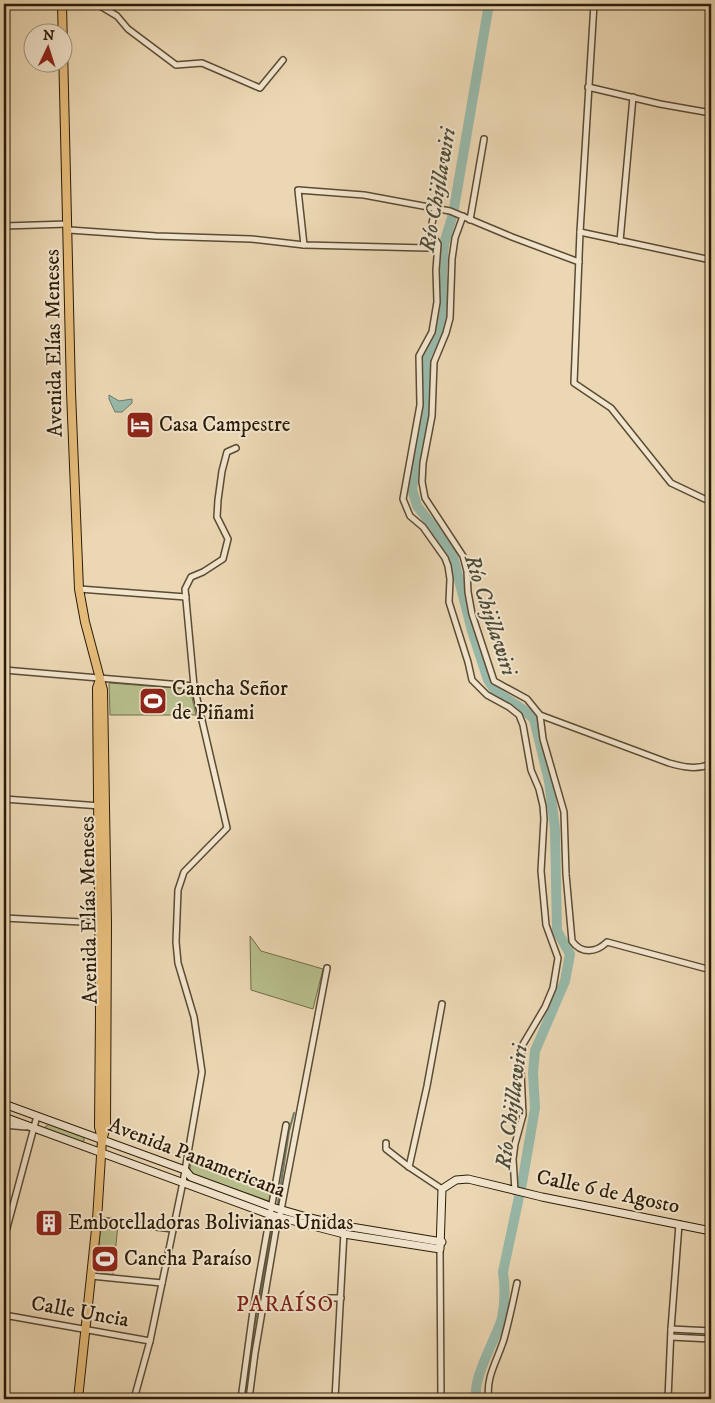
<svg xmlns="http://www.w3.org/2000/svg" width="715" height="1403" viewBox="0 0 715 1403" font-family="'IM FELL DW Pica',serif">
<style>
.green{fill:#b7be8c;stroke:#716d4a}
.water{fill:#98baab;stroke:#6c7b6a}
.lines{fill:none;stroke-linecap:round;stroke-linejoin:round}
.stream{stroke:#6c7b6a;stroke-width:2}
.river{stroke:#98baab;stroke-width:10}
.street-casing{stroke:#5b4b33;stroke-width:8}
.secondary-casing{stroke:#2b1c08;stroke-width:9}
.primary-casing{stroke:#2b1c08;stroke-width:10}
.street{stroke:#f2e5ce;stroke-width:5}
.secondary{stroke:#f2e5ce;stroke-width:7}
.primary{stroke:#e6bc7a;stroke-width:8}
.labels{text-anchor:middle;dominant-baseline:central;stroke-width:4;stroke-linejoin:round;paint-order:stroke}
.street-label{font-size:21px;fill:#2b1c08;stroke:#f2e5ce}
.poi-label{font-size:21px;fill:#2b1c08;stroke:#f2e5ce;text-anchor:start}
.water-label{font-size:22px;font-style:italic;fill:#4c4b39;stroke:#f2e5ce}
.neighbourhood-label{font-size:22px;letter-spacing:1px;fill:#7a1f14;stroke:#f2e5ce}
</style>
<rect width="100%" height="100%" fill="#ebd7b3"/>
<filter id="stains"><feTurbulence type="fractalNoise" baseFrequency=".004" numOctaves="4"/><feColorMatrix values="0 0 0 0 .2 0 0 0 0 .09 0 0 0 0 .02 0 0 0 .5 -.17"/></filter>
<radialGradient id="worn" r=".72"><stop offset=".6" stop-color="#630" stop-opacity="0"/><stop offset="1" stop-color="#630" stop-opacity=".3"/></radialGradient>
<!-- green -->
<g class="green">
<path d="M109 683 190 689 196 715H110Z"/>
<path d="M250 936 261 951 323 969 313 1009 251 990Z"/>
<path d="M49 1124 84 1137V1141L82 1142 46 1130 45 1127Z"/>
<path d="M191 1159 272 1188 269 1201 193 1174 190 1170Z"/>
<path d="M104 1223 118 1224 113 1275 96 1273 101 1225Z"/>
</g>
<!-- water -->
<path class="water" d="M109 395 119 401 132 399V403L122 412H115L109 399Z"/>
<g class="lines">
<!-- stream -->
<g class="stream">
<path d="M278 1203 289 1131 294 1113"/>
<path d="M245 1399 255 1323 274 1220"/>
</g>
<!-- river -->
<path class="river" d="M477 1399C470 1382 497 1337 502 1318 505 1303 505 1286 503 1272L523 1178 535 1108 533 1073 535 1051 565 981 570 954 557 931 555 829 549 781 534 719 524 710 496 692 488 680 472 631 453 556 432 525 417 506 412 489 417 453 427 418 426 357 442 322 444 295 442 273 444 244 453 214 489 4"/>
<defs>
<g id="street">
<path d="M97 4 117 16 128 29 176 65 202 63 260 88 283 60"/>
<path d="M594 4 580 232 574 383 611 408 671 483 711 502"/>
<path d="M588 87 660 104 711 113"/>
<path d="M463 216 455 238 452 259 450 318 446 333 434 362 432 416 423 463 422 482 425 498 463 556 467 571 468 592 472 614 494 681 527 699 540 715 543 739 564 812 566 874 572 941C581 954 596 953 607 942L711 970"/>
<path d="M470 220 484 139"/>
<path d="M4 226 68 224"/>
<path d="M69 230 156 236 251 239 304 245 427 248 435 209"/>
<path d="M580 232 711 260"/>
<path d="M431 233 438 244 436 270 437 302 432 332 419 356 420 405 403 499 410 516 423 527 445 558 448 566 450 579 449 602 468 662 472 680 487 695 509 707 519 715 523 725 531 770 539 789 543 806 544 819 541 871 546 925 558 958 553 988 545 1007 522 1046 521 1072 523 1115 515 1144 513 1159 515 1191"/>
<path d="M620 241 633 97"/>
<path d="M304 245 298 190 364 195 450 211 512 237 579 262"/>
<path d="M79 589 186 597"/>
<path d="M4 670 194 686"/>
<path d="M540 715 669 763C683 767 697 770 711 764"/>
<path d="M4 799 101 806"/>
<path d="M4 918 101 923"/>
<path d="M4 1125 26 1127"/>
<path d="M386 1143V1149L409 1167 442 1189"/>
<path d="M409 1167 427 1086 442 1004"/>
<path d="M97 1220 173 1229"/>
<path d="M4 1239 37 1116"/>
<path d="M440 1249 441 1399"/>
<path d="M91 1276 162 1283"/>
<path d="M326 1298H341"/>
<path d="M4 1315 150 1341"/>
<path d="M671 1329 711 1331"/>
<path d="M671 1337 711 1339"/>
<path d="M134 1399 150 1341 183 1182 202 1072 194 1017 178 963 176 942 178 890 184 872 227 828 194 686 185 589 191 577 203 572 223 559 228 539 217 517 218 500 222 471 227 452 236 448"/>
<path d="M241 1399 253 1311 286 1125"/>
<path d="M249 1399 255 1353 276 1229 281 1210 327 968"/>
<path d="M335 1399 344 1232"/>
<path d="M489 1399C485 1378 498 1359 504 1339 509 1321 513 1302 517 1283"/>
<path d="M668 1399 671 1329 679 1224"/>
</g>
<g id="secondary">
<path d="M4 1104 185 1170 191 1177 272 1207 310 1218 345 1226 442 1242"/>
<path d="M4 1117 271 1215 344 1234 440 1249 442 1189 456 1180 468 1179 542 1197 711 1231"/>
</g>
<g id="primary">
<path d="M62 4 71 392 79 589 85 622 103 690 107 923 106 1127 102 1140 97 1220 78 1399"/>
<path d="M100 679 97 688 100 1013 99 1127 102 1139"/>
</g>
</defs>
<!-- street casing -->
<use href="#street" class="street-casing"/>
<!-- secondary casing -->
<use href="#secondary" class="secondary-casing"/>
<!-- primary casing -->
<use href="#primary" class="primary-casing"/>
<!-- street -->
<use href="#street" class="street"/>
<!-- secondary -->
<use href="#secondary" class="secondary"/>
<!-- primary -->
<use href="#primary" class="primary"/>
</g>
<!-- icons -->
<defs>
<symbol id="hotel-square" viewBox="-11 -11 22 22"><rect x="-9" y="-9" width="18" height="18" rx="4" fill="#8f2418" stroke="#f2e5ce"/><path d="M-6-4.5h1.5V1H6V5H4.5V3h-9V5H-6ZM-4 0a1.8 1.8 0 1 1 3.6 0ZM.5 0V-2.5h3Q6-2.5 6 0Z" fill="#fff"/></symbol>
<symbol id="stadium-square" viewBox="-11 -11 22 22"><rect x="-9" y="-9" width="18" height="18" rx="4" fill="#8f2418" stroke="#f2e5ce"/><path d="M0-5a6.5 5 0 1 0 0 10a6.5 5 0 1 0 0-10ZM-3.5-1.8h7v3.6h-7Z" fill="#fff"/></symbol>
<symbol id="building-square" viewBox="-11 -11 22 22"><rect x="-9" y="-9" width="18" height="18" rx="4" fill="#8f2418" stroke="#f2e5ce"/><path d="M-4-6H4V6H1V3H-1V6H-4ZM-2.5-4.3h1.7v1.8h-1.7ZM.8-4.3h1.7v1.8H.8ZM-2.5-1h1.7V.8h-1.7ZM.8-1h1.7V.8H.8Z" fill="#fff"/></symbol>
</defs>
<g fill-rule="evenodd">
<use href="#hotel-square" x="124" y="409" width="32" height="32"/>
<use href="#stadium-square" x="137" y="685" width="32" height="32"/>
<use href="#building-square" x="33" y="1207" width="32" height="32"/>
<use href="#stadium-square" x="89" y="1243" width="32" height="32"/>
</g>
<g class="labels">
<!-- street labels -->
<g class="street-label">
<text transform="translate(54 343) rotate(-91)">Avenida Elías Meneses</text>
<text transform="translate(89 910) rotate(-91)">Avenida Elías Meneses</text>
<text transform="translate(197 1158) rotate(21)">Avenida Panamericana</text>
<text transform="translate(608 1192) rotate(12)">Calle 6 de Agosto</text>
<text transform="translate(80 1312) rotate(10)">Calle Uncia</text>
</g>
<!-- poi labels -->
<g class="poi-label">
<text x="159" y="425">Casa Campestre</text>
<text x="172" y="689">Cancha Señor<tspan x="172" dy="24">de Piñami</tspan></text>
<text x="68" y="1223">Embotelladoras Bolivianas Unidas</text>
<text x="124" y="1259">Cancha Paraíso</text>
</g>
<!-- water labels -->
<g class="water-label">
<text transform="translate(438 190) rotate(-80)">Río Chijllawiri</text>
<text transform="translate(490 615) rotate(72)">Río Chijllawiri</text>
<text transform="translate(512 1107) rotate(-82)">Río Chijllawiri</text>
</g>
<!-- neighbourhood labels -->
<g class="neighbourhood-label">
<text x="285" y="1304">PARAÍSO</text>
</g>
</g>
<!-- margin -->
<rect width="715" height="1403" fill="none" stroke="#ebd7b3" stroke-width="20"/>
<rect x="5" y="5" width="705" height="1393" fill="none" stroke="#2b1c08" stroke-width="2.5"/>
<rect x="10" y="10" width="695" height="1383" fill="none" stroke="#2b1c08"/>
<!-- north arrow -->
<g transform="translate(48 48) rotate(4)"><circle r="24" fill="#f2e5ce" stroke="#a2957f"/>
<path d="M0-4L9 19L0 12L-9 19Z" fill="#8f2418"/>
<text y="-8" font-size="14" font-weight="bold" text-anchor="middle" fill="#2b1c08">N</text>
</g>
<rect width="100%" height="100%" filter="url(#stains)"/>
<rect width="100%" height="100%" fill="url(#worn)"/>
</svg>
